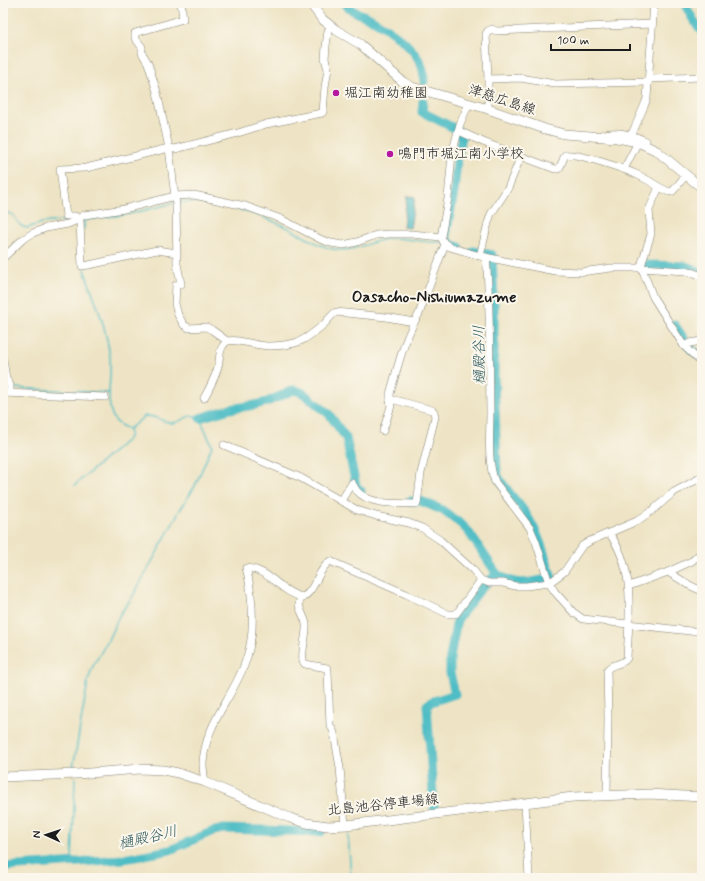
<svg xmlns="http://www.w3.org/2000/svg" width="705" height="881" viewBox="0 0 705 881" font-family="Mynerve,'Klee One',sans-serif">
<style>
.water{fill:#4fbdc5;stroke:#366c70}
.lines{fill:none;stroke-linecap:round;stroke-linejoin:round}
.stream{stroke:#4fbdc5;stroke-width:1.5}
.river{stroke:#4fbdc5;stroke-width:9}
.minor-casing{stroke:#858070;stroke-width:8}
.major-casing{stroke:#858070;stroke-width:10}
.minor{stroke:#fff;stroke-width:7}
.major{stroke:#fff;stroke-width:9}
.rail-casing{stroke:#1c1c1c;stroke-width:3}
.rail{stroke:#fbf7ec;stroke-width:1.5;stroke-dasharray:4.5;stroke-linecap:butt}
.poi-dot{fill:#b5179e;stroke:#fbf7ec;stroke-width:1.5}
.labels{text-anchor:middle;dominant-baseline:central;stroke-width:4;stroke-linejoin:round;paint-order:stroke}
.poi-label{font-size:14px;fill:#1c1c1c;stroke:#fbf7ec;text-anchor:start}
.street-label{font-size:14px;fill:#1c1c1c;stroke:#fbf7ec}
.water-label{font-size:15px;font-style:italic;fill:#305c60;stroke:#fbf7ec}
.quarter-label{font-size:16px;font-weight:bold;fill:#1c1c1c;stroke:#fbf7ec}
</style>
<rect width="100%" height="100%" fill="#fbf7ec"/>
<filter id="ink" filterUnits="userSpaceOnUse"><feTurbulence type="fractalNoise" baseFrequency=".025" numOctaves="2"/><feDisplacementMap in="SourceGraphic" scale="8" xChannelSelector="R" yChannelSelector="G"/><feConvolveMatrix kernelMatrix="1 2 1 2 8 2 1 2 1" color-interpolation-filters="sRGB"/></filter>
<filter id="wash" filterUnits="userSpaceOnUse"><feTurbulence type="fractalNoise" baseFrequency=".012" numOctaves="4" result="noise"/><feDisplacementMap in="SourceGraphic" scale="16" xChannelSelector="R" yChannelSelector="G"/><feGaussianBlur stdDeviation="0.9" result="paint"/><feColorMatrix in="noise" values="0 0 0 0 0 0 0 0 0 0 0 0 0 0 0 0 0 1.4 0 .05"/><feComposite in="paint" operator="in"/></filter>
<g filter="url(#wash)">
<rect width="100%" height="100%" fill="#eee4c5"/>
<!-- water -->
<path class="water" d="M407 196 415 197 410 228 403 227Z"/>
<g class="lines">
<!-- stream -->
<g class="stream">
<path d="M178 202C215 200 252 211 286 227 301 234 317 246 333 249 355 253 371 240 392 238 408 237 425 244 441 242"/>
<path d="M3 211 13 215 21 226 27 228 42 223 70 220"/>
<path d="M84 229V220L129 214 174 203"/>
<path d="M3 384 7 388"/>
<path d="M13 388 109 393"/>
<path d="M75 485 128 439 130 434 129 430"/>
<path d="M73 771V768L88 681 92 668 108 640 120 614 131 599 148 569 180 510 195 486 212 446 200 418C190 411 183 422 173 423 163 423 157 415 145 416L129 429C122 426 116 424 113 417 105 399 112 377 110 358 107 330 96 302 86 275L85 268"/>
<path d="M348 835 351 878"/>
<path d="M72 862 75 778"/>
</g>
<!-- river -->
<g class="river">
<path d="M344 3C352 13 363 14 373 20 394 32 426 54 424 81"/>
<path d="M684 3 694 21 702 31"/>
<path d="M423 102 422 112 456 129 462 136 457 161 454 192 446 236C447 243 453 245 459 247"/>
<path d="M473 251 492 255 494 305V376L497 474C504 489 517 500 526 514 539 534 545 555 552 578 529 582 518 588 497 574"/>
<path d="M647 272 645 265 685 266 702 272"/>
<path d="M674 324 691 349 702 358"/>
<path d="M200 418 230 409 255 405 267 402 289 392 293 390 298 391 303 393 329 414 346 438 356 486 361 491"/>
<path d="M410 501H421L442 510 461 524 468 531 497 574 482 587 457 620 450 657V673L455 694 431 702 427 705 434 808"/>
<path d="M3 867 124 859 170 850 211 832 223 829 321 832"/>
</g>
</g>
</g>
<g filter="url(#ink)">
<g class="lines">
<defs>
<g id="minor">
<path d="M181 3 183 19 135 33V38L142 47V53L148 63 157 92 169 148 175 149 238 133 266 124 322 113 323 112 325 87 328 69 325 59 326 46 328 31 331 26"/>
<path d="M488 79 521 78 555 84 648 82"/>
<path d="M649 79 702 77"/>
<path d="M469 103 460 124 452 154 448 198 441 237 444 243 450 247 480 256 555 271 581 272 611 268H642L685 271 694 273 702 276"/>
<path d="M488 109V79L486 34 488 31 492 29 496 31 652 24"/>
<path d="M459 131 483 142 555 169H558L560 167 565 155C576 152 628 170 640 176 646 179 653 183 659 187"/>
<path d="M632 134 645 104 647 98 654 3"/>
<path d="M599 136C614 129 631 134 646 141"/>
<path d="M624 169 638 142"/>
<path d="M686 175 673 191 669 192 659 187 649 210 651 234 641 266 653 297 684 346 690 343 702 341"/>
<path d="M177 253 157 250 89 265 82 266 80 222 75 216H66L60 169 86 168 169 148 176 205 177 264 181 284 176 285 175 304 178 315 184 325 189 328 206 327 212 330 227 341"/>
<path d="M480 256 488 223 491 214 508 188 521 156"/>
<path d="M486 257C491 309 489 361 490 412 490 435 487 461 495 482L530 528 536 542 549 583 555 592 573 612 583 619 690 631H702"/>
<path d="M3 258 22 240 33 233 46 228 68 224 75 221 84 215 124 209 175 196 194 195 245 206 281 219 320 239 331 243 343 245 357 242 376 235 389 234H412L441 237"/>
<path d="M684 346 702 363"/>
<path d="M3 359 6 379 10 385V393"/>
<path d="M3 393 105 397"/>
<path d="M204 398C209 389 214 380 217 370 221 361 217 350 226 342 232 337 260 347 271 346 297 345 303 342 323 325 328 321 330 316 336 312L386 317 414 322"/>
<path d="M390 400V394C398 366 404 338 419 314L445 244"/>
<path d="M224 445 301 478 357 510 376 516 409 523 422 528 440 540 452 551 473 570 481 580 489 583H503L515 586H526L549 583 564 572 582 546 590 541 637 521 653 510 674 492 702 477"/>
<path d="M341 501 352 483C354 486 355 489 357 491 370 506 400 503 417 504L421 473 435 417 434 412 432 410 395 400H390L391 406 383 431"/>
<path d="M702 552 692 561 668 572 691 586 702 591"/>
<path d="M629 586 668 572"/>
<path d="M205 782C204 776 203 770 203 764 204 726 233 697 245 663 252 643 253 628 252 607 251 593 250 581 246 568 270 569 282 594 303 597"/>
<path d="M607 795 608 717 607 670C612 662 623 666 627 658 629 615 636 569 609 533"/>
<path d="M525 803 529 878"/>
<path d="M345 825 340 768 334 733 332 728 330 726 328 671 327 668 305 664 303 661C301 649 307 636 306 624 305 617 299 610 299 603 300 598 306 596 309 592 317 582 320 568 330 561L406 594 448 614H456L481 580"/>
</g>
<g id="major">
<path d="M310 3 322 19 336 30 360 44 403 82 412 87 488 109 545 129 564 134 617 138 638 142 657 151 702 188"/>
<path d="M3 777 77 774 140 769 163 770 178 773 205 782 290 818 306 823 328 826 347 825 573 797 649 794 702 797"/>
</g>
</defs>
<!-- minor casing -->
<use href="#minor" class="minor-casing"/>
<!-- major casing -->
<use href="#major" class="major-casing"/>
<!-- minor -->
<use href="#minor" class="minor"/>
<!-- major -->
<use href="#major" class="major"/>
<defs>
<path id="rail" d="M698 878H702"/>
</defs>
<!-- rail casing -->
<use href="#rail" class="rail-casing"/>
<!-- rail -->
<use href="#rail" class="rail"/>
</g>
</g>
<!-- markers -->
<g class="poi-dot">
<circle cx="336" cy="93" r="4"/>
<circle cx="390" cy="154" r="4"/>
</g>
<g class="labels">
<!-- poi labels -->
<g class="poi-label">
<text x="344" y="93">堀江南幼稚園</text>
<text x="398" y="154">鳴門市堀江南小学校</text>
</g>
<!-- street labels -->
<g class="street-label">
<text transform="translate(502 100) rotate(18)">津慈広島線</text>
<text transform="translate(383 805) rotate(-6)">北島池谷停車場線</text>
</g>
<!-- water labels -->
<g class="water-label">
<text transform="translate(480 355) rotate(-91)">樋殿谷川</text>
<text transform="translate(148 838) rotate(-13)">樋殿谷川</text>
</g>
<!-- quarter labels -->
<g class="quarter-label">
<text x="434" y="297">Oasacho-Nishiumazume</text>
</g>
</g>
<!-- margin -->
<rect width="705" height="881" fill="none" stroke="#fbf7ec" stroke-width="16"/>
<!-- north arrow -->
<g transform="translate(46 835) rotate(273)" stroke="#fbf7ec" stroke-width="3" paint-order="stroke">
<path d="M0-3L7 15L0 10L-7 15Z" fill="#1c1c1c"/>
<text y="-6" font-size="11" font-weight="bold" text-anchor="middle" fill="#1c1c1c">N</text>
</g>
<!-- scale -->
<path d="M551 44v6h79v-6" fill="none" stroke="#1c1c1c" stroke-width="2"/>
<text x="557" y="44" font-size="12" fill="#1c1c1c" stroke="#fbf7ec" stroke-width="3" paint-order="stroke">100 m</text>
</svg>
